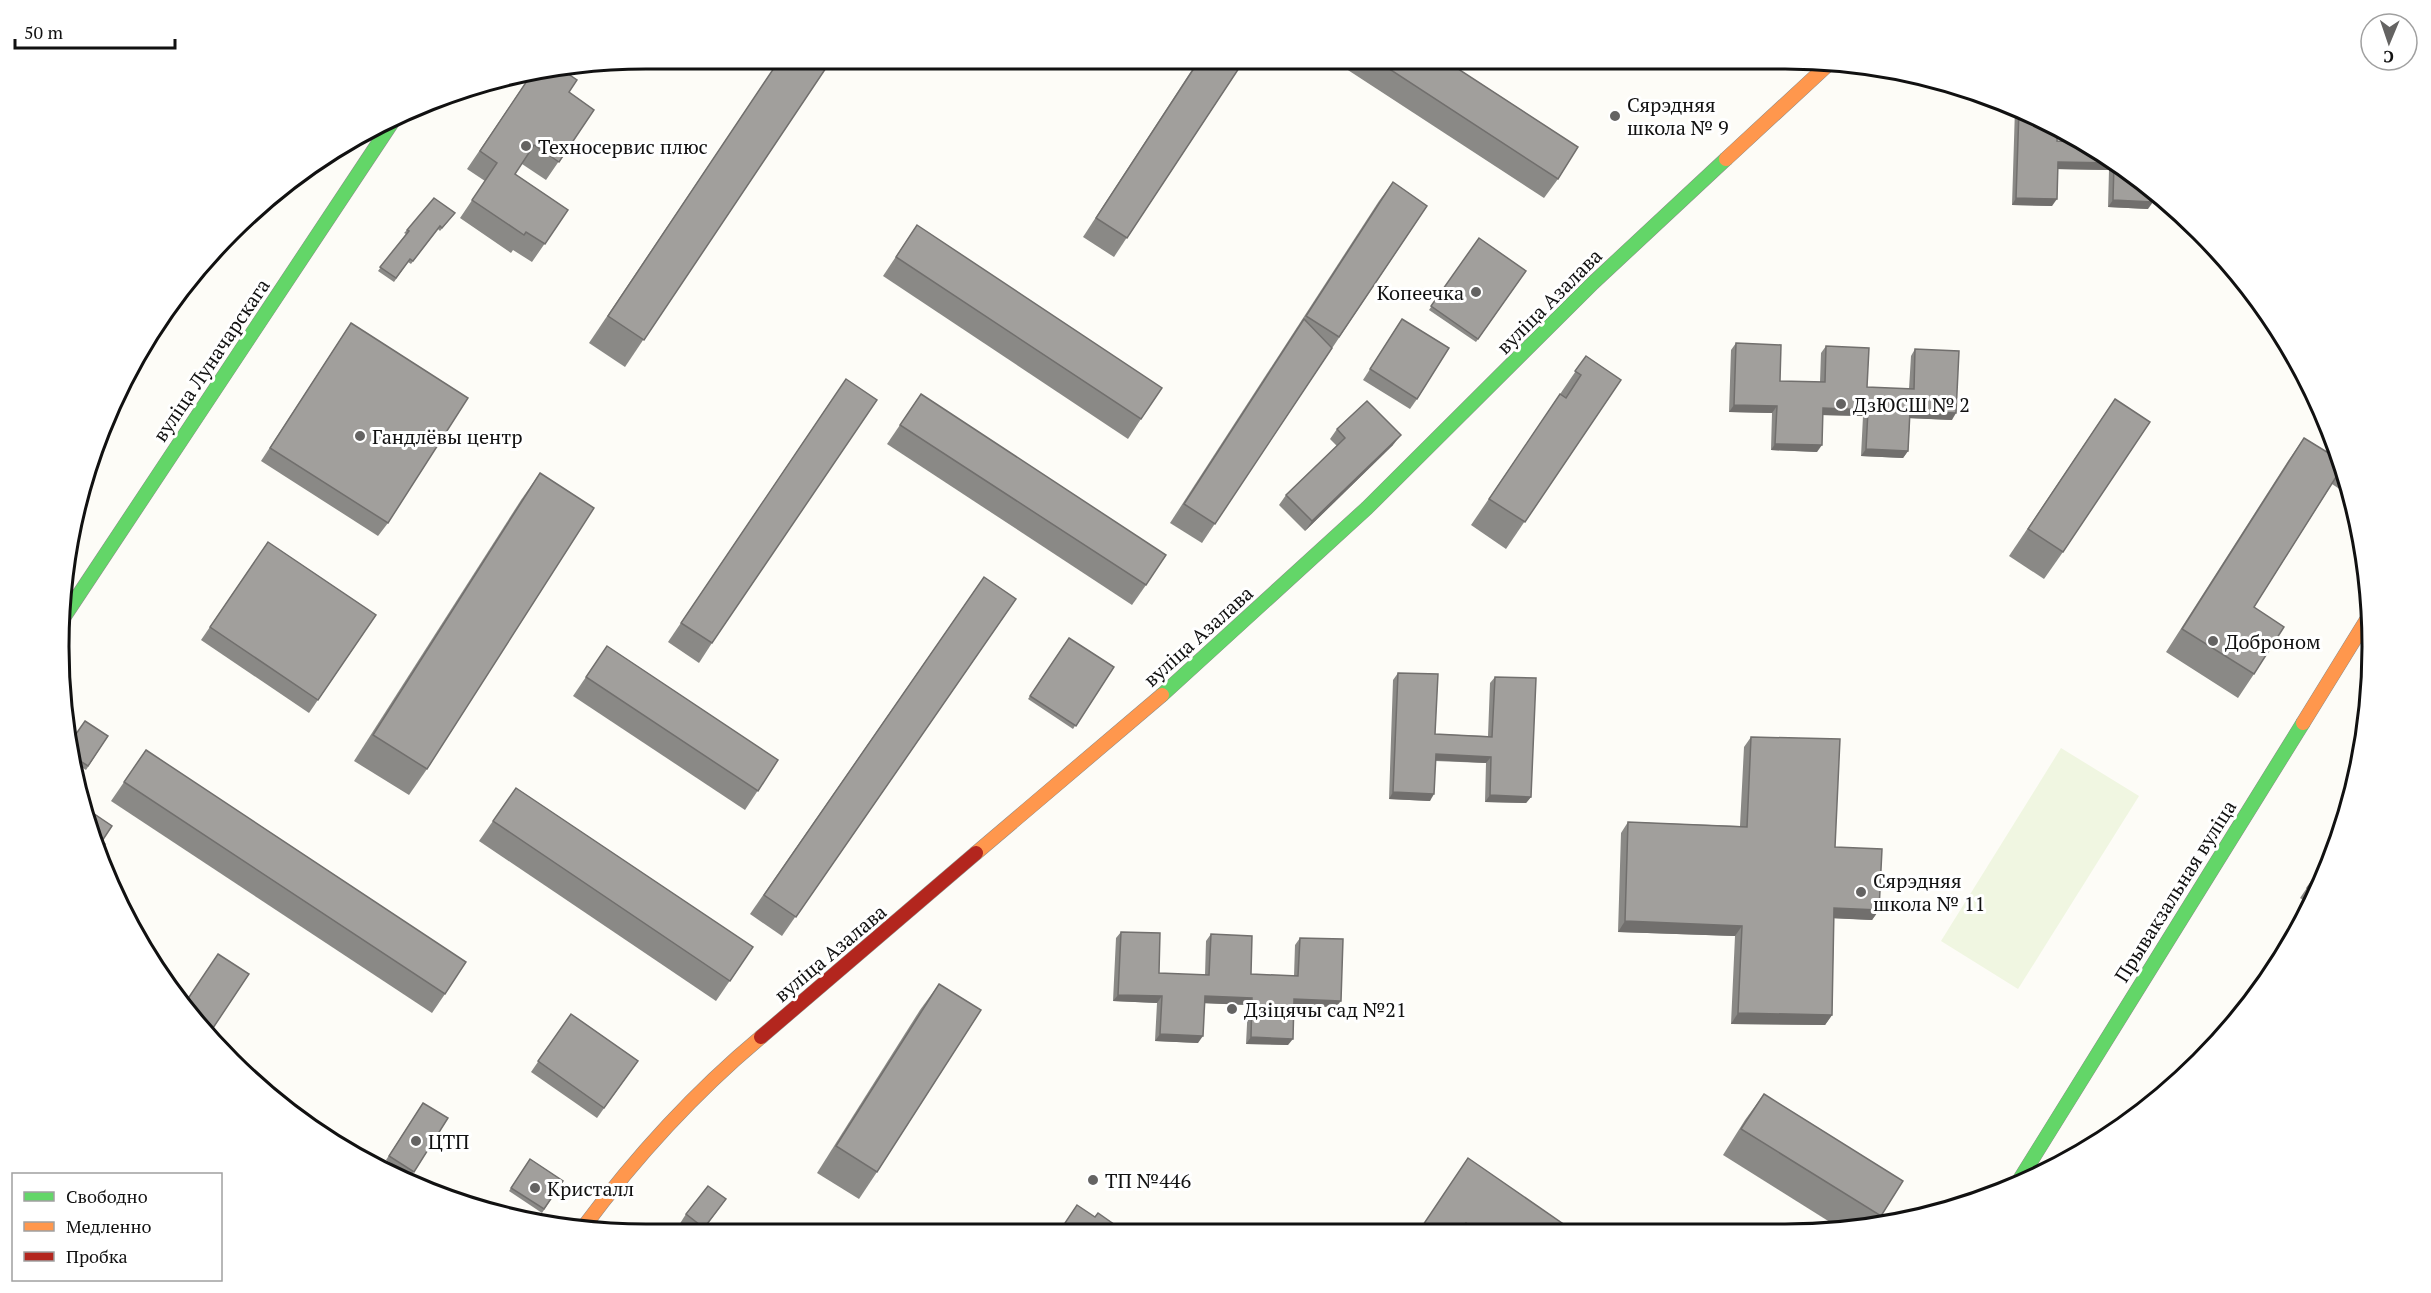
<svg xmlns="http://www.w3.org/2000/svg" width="2431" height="1293" viewBox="0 0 2431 1293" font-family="'PT Serif',serif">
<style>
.pitch{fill:#f0f6e1}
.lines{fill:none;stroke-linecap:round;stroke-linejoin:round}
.fast-casing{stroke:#8e8d8b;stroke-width:15}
.slow-casing{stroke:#8e8d8b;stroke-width:15}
.jam-casing{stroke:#8e8d8b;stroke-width:15}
.fast{stroke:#63d668;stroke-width:14}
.slow{stroke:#ff974d;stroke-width:14}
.jam{stroke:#b3261e;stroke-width:14}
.wall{fill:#8a8986}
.shaded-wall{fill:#716f6d}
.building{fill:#a19f9c;stroke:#716f6d;stroke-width:1.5}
.poi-dot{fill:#646362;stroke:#fff;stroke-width:2}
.labels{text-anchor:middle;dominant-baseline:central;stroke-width:6;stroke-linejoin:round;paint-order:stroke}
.poi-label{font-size:20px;fill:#111;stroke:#fff;text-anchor:start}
.street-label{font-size:20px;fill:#111;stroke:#fff}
.rim{fill:none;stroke:#111;stroke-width:3}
</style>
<rect width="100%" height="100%" fill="#fdfcf7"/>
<!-- pitch -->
<path class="pitch" d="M2061 748 2139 796 2018 989 1941 941Z"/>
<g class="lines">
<defs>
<g id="fast">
<path d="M60 623 395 118"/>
<path d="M1162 695 1367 508 1593 283 1726 159"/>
<path d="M2015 1187 2303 723"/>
</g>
<g id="slow">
<path d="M1726 159 1832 61"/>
<path d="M2303 723 2369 616"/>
<path d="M976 853 1162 695"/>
<path d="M582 1229C634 1159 694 1093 761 1037"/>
</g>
<path id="jam" d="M761 1037 976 853"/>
</defs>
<!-- fast casing -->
<use href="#fast" class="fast-casing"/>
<!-- slow casing -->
<use href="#slow" class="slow-casing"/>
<!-- jam casing -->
<use href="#jam" class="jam-casing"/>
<!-- fast -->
<use href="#fast" class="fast"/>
<!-- slow -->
<use href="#slow" class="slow"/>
<!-- jam -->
<use href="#jam" class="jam"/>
</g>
<!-- wall -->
<g class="wall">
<path d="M780 59H832L625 367 589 343Z"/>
<path d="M1199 59H1245L1114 257 1083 237Z"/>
<path d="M1331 59H1443L1558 179 1544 198Z"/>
<path d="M534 70 569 92 594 110 546 180 522 164 515 174 568 210 532 262 513 250 511 253 460 218 485 181 467 169Z"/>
<path d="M2015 108 2045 119 2057 141 2082 142 2143 180 2148 209 2108 207 2109 170 2058 169 2052 206 2012 205Z"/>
<path d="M1393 182 1427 206 1202 543 1170 523 1379 201Z"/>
<path d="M455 213 440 231 438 229 411 264 408 262 394 282 378 271 406 234 404 233 407 230Z"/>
<path d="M917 225 1141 419 1128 439 883 276Z"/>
<path d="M1479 238 1526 271 1476 342 1429 310Z"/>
<path d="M1402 319 1417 399 1410 409 1363 380Z"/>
<path d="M351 323 388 523 378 536 261 461Z"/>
<path d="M1736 343 1780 381 1820 382 1821 353 1826 346 1867 387 1909 389 1911 356 1915 349 1952 420 1910 418 1908 451 1903 458 1861 456 1863 416 1823 415 1817 452 1771 450 1772 413 1729 412 1731 350Z"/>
<path d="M1586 356 1621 380 1506 549 1471 525Z"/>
<path d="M921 394 1146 585 1132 605 887 444Z"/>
<path d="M833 398 712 643 699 663 668 642Z"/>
<path d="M2115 399 2063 552 2044 579 2009 556Z"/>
<path d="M1337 429 1393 445 1305 531 1279 505 1286 495 1337 446 1330 439Z"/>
<path d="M2304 438 2329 453 2335 444 2341 458 2350 496 2332 484 2254 607V674L2238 698 2166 652 2288 461Z"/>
<path d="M540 473 427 769 409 795 354 761 521 500Z"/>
<path d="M268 542 376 615 309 713 201 640Z"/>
<path d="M984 577 1016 599 782 936 750 914Z"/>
<path d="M1069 638 1114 667 1073 729 1028 699Z"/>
<path d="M607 646 778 760 745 810 573 696Z"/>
<path d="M1398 673 1435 734 1488 736 1490 683 1495 677 1531 797 1526 803 1485 802 1486 763 1435 761 1430 801 1389 799 1393 680Z"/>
<path d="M108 736 86 770 72 761 69 744Z"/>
<path d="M1751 737 1835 847 1879 910 1872 920 1834 918 1832 1015 1825 1025 1731 1024 1735 936 1618 932 1621 833 1628 822 1740 826 1744 747Z"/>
<path d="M146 750 445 994 432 1013 111 801Z"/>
<path d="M516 788 753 947 716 1001 479 841Z"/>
<path d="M2334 848 2312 906 2300 898Z"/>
<path d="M1121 932 1159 973 1205 975 1206 941 1211 934 1251 974 1294 976 1295 945 1300 938 1336 1007 1294 1006 1288 1045 1246 1044 1248 1005 1204 1003 1198 1043 1155 1041 1157 1003 1113 1001 1116 938Z"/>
<path d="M939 984 877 1172 859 1199 817 1173 920 1010Z"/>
<path d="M571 1014 638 1061 597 1118 531 1072Z"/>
<path d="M1764 1094 1881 1216 1874 1226 1862 1229H1841L1723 1155 1745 1120Z"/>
<path d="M423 1103 448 1118 411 1176 386 1160Z"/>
<path d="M1468 1158 1572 1230H1461Z"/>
<path d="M530 1159 563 1181 542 1213 509 1191Z"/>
<path d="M726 1199 701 1233H691L679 1225 686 1214Z"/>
</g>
<!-- shaded-wall -->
<g class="shaded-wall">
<path d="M2058 162 2114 163 2109 170 2053 169Z"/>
<path d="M2016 198 2057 199 2052 206 2012 205Z"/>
<path d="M2113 200 2153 202 2148 209 2108 207Z"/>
<path d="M1734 405 1777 406 1772 413 1729 412Z"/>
<path d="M1823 408 1868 410 1863 416 1819 415Z"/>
<path d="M1910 411 1956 413 1952 420 1905 418Z"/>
<path d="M1401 435 1393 445 1305 531 1312 521Z"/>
<path d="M1775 444 1822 445 1817 452 1771 450Z"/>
<path d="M1866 449 1908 451 1903 458 1861 456Z"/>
<path d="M1436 754 1491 757 1486 763 1431 760Z"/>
<path d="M1393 792 1434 794 1430 801 1389 799Z"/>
<path d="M1490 795 1531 797 1526 803 1485 802Z"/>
<path d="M1834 908 1879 910 1872 920 1827 918Z"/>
<path d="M1625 921 1742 926 1735 936 1618 932Z"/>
<path d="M1118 995 1162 996 1157 1003 1113 1001Z"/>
<path d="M1205 996 1252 998 1248 1005 1200 1003Z"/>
<path d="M1294 999 1341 1001 1336 1007 1289 1006Z"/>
<path d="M1738 1013 1832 1015 1825 1025 1731 1024Z"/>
<path d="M1160 1034 1203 1036 1198 1043 1155 1041Z"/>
<path d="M1251 1037 1293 1039 1288 1045 1246 1044Z"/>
</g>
<!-- building -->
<g class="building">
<path d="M780 59H832L644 340 608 316Z"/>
<path d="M1200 59H1245L1127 238 1096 218Z"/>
<path d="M1374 59H1443L1578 147 1558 179Z"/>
<path d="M558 67 577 80 569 92 594 110 559 162 534 145 515 174 568 210 545 244 526 232 524 235 472 200 497 163 480 151 535 69Z"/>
<path d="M2019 110 2045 119 2058 127 2057 141 2082 142 2143 180 2154 190 2153 202 2113 200 2114 163 2058 162 2057 199 2016 198Z"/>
<path d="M1393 182 1427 206 1339 337 1306 316Z"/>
<path d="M434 198 455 213 442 228 440 226 413 261 410 259 396 278 380 267 409 231 407 230Z"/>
<path d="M917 225 1162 388 1141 419 896 257Z"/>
<path d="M1479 238 1526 271 1478 339 1431 306Z"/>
<path d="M1304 319 1332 348 1215 524 1184 504Z"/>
<path d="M1402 319 1449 348 1417 399 1370 369Z"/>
<path d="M351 323 468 398 388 523 270 448Z"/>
<path d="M1736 343 1781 345 1780 381 1825 382 1826 346 1869 348 1867 387 1914 389 1915 349 1959 351 1956 413 1910 411 1908 451 1866 449 1868 410 1823 408 1822 445 1775 444 1777 406 1734 405Z"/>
<path d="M1586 356 1621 380 1525 522 1489 499 1560 394 1566 398 1581 375 1575 371Z"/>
<path d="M846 379 877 400 712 643 681 623Z"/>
<path d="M921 394 1166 555 1146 585 900 425Z"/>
<path d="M2115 399 2150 422 2063 552 2028 529Z"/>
<path d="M1367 401 1401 435 1312 521 1286 495 1345 438 1337 429Z"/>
<path d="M2304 438 2330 454 2336 445 2341 458 2343 466 2254 607 2284 627 2254 674 2182 629Z"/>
<path d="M540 473 594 508 427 769 373 735Z"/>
<path d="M78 497 82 500 76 508Z"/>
<path d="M268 542 376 615 318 700 210 627Z"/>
<path d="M984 577 1016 599 796 917 764 895Z"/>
<path d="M1069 638 1114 667 1076 726 1030 696Z"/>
<path d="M607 646 778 760 758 791 586 677Z"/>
<path d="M1398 673 1438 674 1435 734 1492 737 1495 677 1536 678 1531 797 1490 795 1491 757 1436 754 1434 794 1393 792Z"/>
<path d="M85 721 108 736 88 766 71 755 69 744Z"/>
<path d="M1751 737 1840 739 1835 847 1882 849 1879 910 1834 908 1832 1015 1738 1013 1742 926 1625 921 1628 822 1747 827Z"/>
<path d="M146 750 466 962 445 994 124 782Z"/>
<path d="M516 788 753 947 730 981 493 821Z"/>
<path d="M81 805 112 826 102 841 105 844 98 855Z"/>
<path d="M2334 849 2316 895 2307 888Z"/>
<path d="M1121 932 1160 933 1159 973 1209 975 1211 934 1252 936 1251 974 1298 976 1300 938 1343 939 1341 1001 1294 999 1293 1039 1251 1037 1252 998 1205 996 1203 1036 1160 1034 1162 996 1118 995Z"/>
<path d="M218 954 249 974 207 1037 183 1006Z"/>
<path d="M939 984 981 1010 877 1172 836 1146Z"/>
<path d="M571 1014 638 1061 604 1108 538 1061Z"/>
<path d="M1764 1094 1903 1181 1881 1216 1741 1129Z"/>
<path d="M423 1103 448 1118 414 1172 389 1156Z"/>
<path d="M1468 1158 1572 1230 1476 1231 1466 1223 1461 1231H1419Z"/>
<path d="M530 1159 563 1181 544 1209 511 1188Z"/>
<path d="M708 1186 726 1199 704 1228 686 1214Z"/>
<path d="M1077 1205 1095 1217 1098 1213 1125 1232H1059Z"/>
<path d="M822 1225 835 1233H817Z"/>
</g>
<!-- markers -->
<g class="poi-dot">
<circle cx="1615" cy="116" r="6"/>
<circle cx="526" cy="146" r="6"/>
<circle cx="1476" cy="292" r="6"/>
<circle cx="1841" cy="404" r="6"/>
<circle cx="360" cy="436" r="6"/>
<circle cx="2213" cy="641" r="6"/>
<circle cx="1861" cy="892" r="6"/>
<circle cx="1232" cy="1009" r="6"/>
<circle cx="416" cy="1141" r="6"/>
<circle cx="1093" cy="1180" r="6"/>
<circle cx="535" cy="1188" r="6"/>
</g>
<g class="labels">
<!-- poi labels -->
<g class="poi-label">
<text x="1627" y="104">Сярэдняя<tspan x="1627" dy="23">школа № 9</tspan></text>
<text x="538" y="146">Техносервис плюс</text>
<text x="1464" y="292" text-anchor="end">Копеечка</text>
<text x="1853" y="404">ДзЮСШ № 2</text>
<text x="372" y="436">Гандлёвы центр</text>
<text x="2225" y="641">Доброном</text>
<text x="1873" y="880">Сярэдняя<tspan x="1873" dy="23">школа № 11</tspan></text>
<text x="1244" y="1009">Дзіцячы сад №21</text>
<text x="428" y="1141">ЦТП</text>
<text x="1105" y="1180">ТП №446</text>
<text x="547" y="1188">Кристалл</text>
</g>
<!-- street labels -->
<g class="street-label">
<text transform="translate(1549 301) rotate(-45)">вуліца Азалава</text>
<text transform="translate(211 360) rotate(-56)">вуліца Луначарскага</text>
<text transform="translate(1198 636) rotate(-42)">вуліца Азалава</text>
<text transform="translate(2175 891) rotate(-58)">Прывакзальная вуліца</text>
<text transform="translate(830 953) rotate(-40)">вуліца Азалава</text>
</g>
</g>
<!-- crop -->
<path d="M0 0H2431V1293H0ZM646 69H1785A577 577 0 0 1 2362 646V647A577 577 0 0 1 1785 1224H646A577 577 0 0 1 69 647V646A577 577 0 0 1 646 69Z" fill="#fff" fill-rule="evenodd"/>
<path class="rim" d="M646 69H1785A577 577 0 0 1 2362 646V647A577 577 0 0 1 1785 1224H646A577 577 0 0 1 69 647V646A577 577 0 0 1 646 69Z"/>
<!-- legend -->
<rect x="12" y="1173" width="210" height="108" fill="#ffffff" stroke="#a0a0a0" stroke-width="1.5"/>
<rect x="24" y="1192" width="30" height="9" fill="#63d668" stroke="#a0a0a0" stroke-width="1.5"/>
<text x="66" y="1203" font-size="18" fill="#111111">Свободно</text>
<rect x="24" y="1222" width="30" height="9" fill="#ff974d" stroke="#a0a0a0" stroke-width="1.5"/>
<text x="66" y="1233" font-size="18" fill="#111111">Медленно</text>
<rect x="24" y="1252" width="30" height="9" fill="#b3261e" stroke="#a0a0a0" stroke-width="1.5"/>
<text x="66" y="1263" font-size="18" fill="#111111">Пробка</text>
<!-- north arrow -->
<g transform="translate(2389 42) rotate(182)"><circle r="28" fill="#ffffff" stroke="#a0a0a0" stroke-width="1.5"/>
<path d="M0-4.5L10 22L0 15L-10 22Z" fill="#646362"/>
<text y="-9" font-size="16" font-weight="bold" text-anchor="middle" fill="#111111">С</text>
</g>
<!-- scale -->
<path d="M15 39v9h160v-9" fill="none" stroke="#111111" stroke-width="3"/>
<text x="24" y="39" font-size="18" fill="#111111" stroke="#ffffff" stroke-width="4.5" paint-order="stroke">50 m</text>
</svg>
